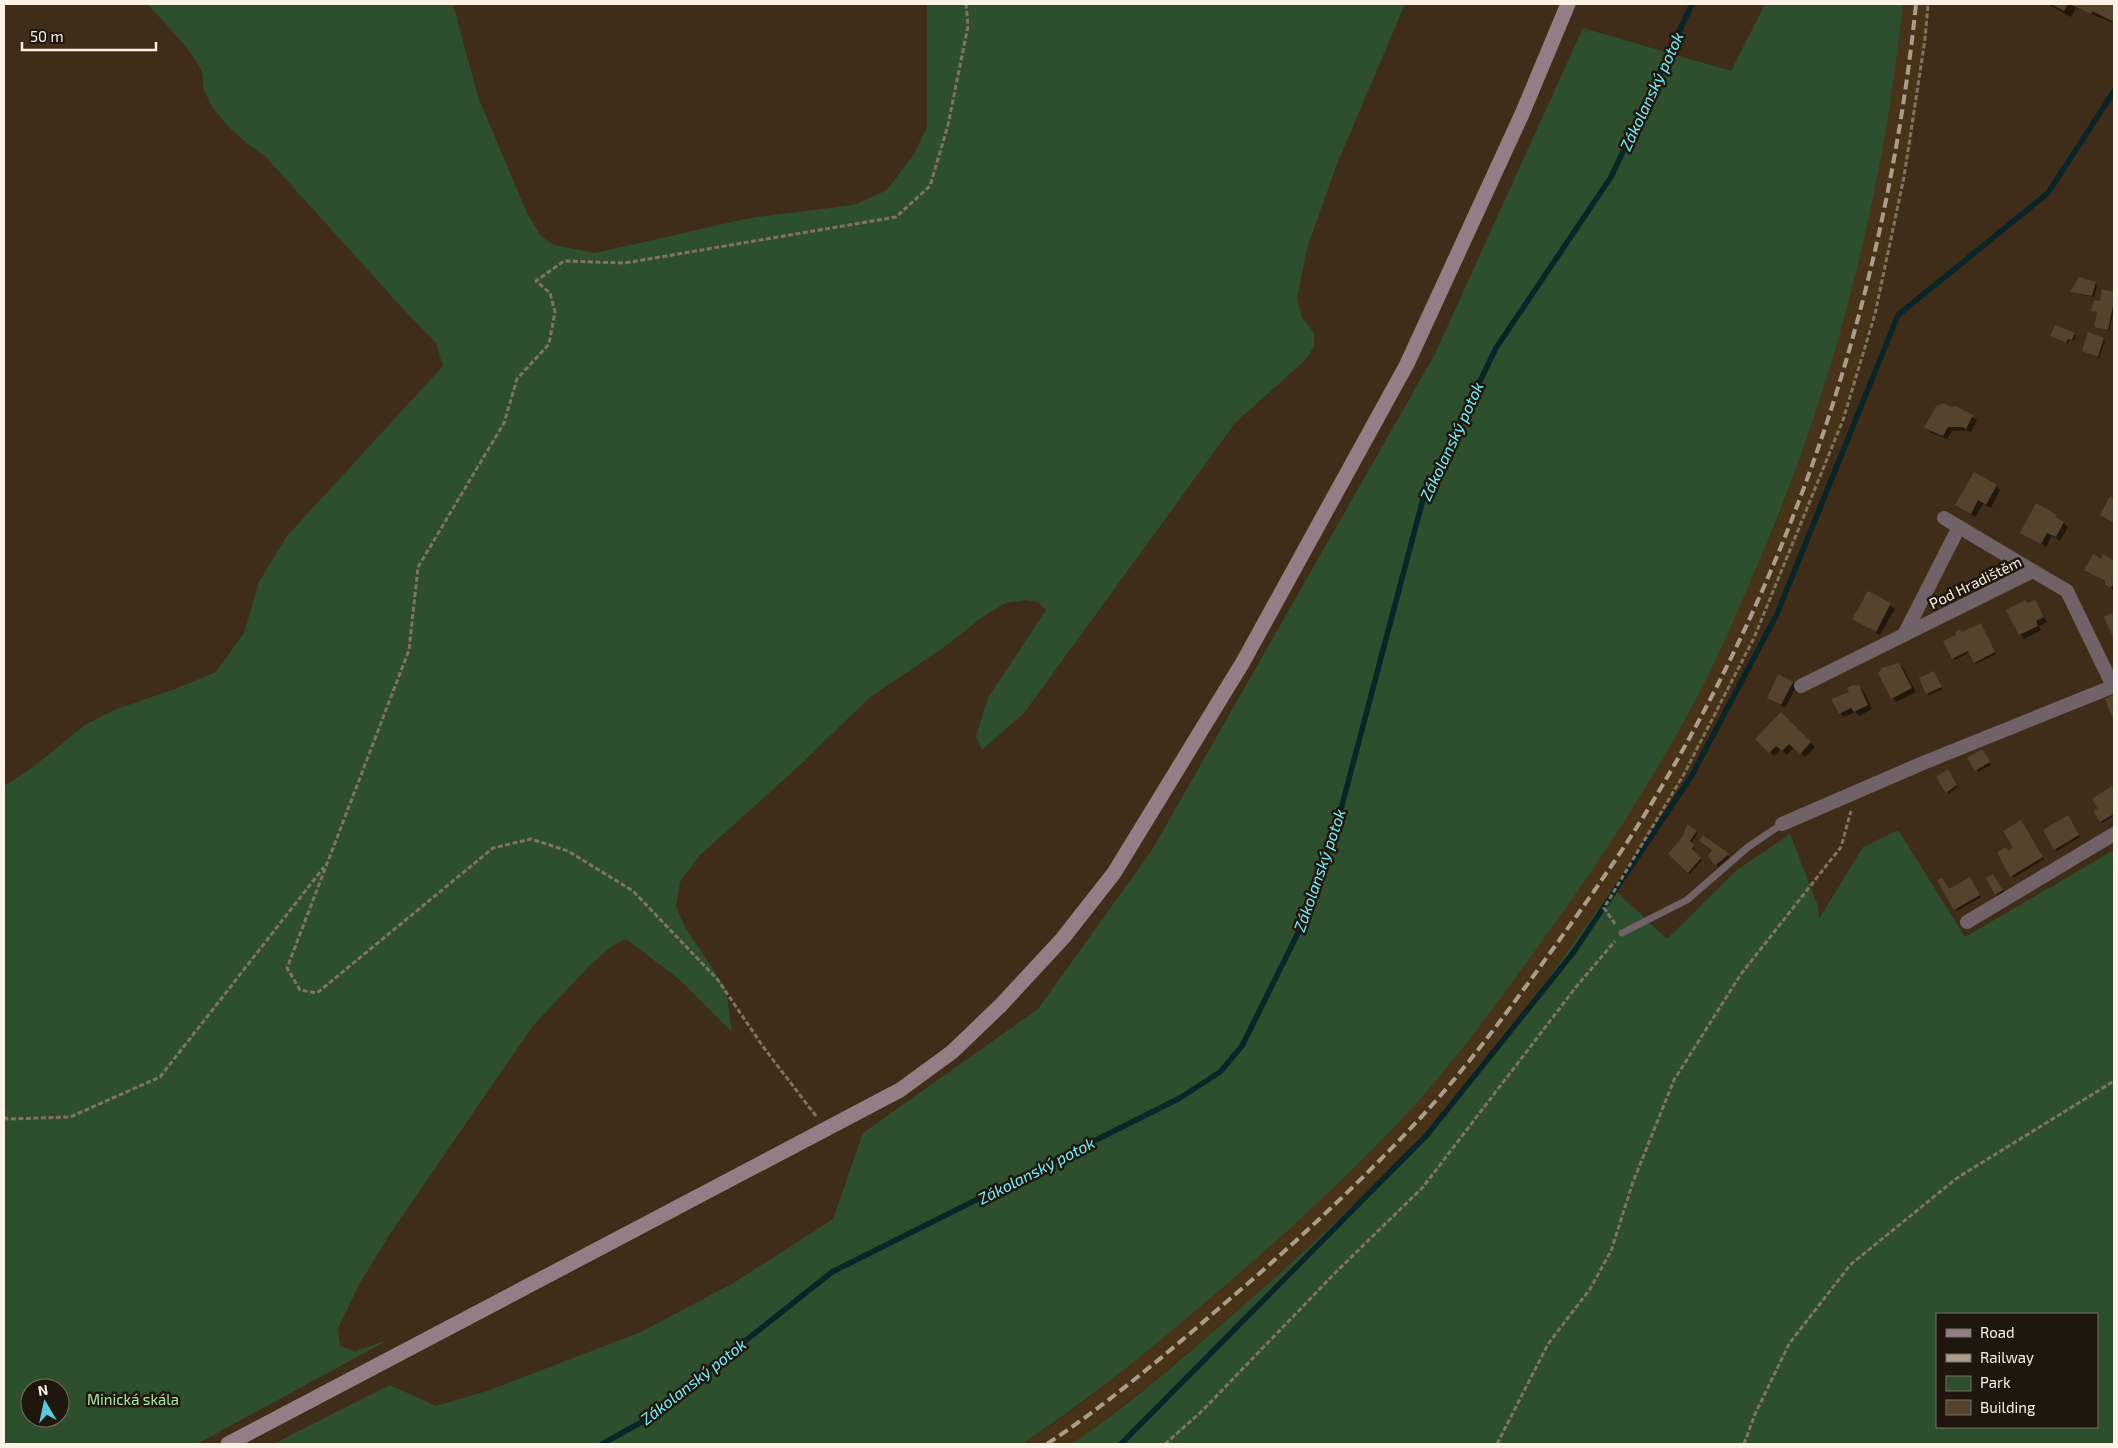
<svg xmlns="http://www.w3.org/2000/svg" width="2118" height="1448" viewBox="0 0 2118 1448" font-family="'Exo 2',sans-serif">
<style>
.built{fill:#493318}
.green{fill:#2e4f2e;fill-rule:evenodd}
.shadow{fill:#0007}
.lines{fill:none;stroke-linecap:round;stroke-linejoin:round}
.stream{stroke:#0a2528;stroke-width:5.5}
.building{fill:#55432e}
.path{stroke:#827261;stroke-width:3;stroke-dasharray:5 2.5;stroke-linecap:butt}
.lane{stroke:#706267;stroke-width:7}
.street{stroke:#706267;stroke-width:14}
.secondary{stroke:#937e85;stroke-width:15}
.rail{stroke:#ab9d8d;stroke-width:4;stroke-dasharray:10 5;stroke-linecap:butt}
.labels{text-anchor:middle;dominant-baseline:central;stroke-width:5;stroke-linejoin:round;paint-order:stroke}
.street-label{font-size:15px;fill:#fdf2e5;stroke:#1f170e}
.park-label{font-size:15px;fill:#a7e9a6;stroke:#1f170e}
.water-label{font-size:16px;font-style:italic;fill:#74f1fd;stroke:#1f170e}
</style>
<rect width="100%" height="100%" fill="#3f2d19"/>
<!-- built -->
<path class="built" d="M1903 4H1930L1925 49 1913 138 1901 196 1879 291 1855 379 1831 454 1799 537 1718 713 1673 795 1613 888 1549 977 1492 1054 1421 1137 1334 1223 1264 1287 1150 1384 1085 1434 1071 1444H1022L1070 1413 1183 1321 1316 1204 1402 1119 1471 1037 1650 781 1695 701 1775 527 1805 445 1829 372 1853 284 1875 190 1898 46Z"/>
<!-- green -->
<g class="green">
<path d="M147 4H453L478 97 527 213 541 236 554 245 595 253 750 218 854 205 887 190 914 154 927 127V4H1405L1337 164 1307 248 1297 299 1302 317 1314 333V347L1305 360 1235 423 1024 713 982 750 976 736 988 698 1046 610 1038 602 1025 600 1006 603 985 615 943 648 870 697 799 766 698 857 680 882 676 907 685 927 726 989 732 1032 680 980 626 939 612 946 591 964 532 1027 390 1234 360 1283 338 1328 340 1346 355 1351 388 1340 197 1444H4V786L32 768 85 725 114 710 175 689 216 672 244 633 259 582 287 536 443 366 436 343 404 310 265 156C242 141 216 119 205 92 202 85 204 76 201 70 190 48 164 22 147 4ZM30 1388H60V1418H30Z"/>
<path d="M1765 4H1903C1881 211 1830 404 1745 594 1729 631 1712 669 1693 705 1647 790 1594 870 1537 948 1494 1007 1451 1067 1401 1120 1345 1179 1284 1235 1222 1288 1158 1343 1093 1397 1022 1444H273L390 1385 436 1406 487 1391 641 1332 735 1282 833 1219 863 1133 1038 1009 1152 850 1435 354 1583 28 1731 71Z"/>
<path d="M1898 830 1965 937 2114 850V1444H1071C1127 1407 1179 1361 1230 1317 1323 1236 1416 1151 1493 1053 1534 1000 1573 943 1613 888L1667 939 1737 870 1790 834 1818 906 1819 919 1863 847ZM1937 1314H2097V1427H1937Z"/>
</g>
<!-- shadow -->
<g class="shadow">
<path d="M2048 4H2112L2114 5V23L2076 8 2071 17Z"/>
<path d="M2095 283 2097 285 2094 297 2071 292Z"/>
<path d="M2103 291 2114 293V309L2109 331 2095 326 2098 313 2092 310 2101 303Z"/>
<path d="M2074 334 2076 335 2074 341 2069 340 2068 344 2053 337Z"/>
<path d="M2103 339 2105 341 2099 358 2084 351Z"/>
<path d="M1956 407 1977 420 1971 432 1967 430 1952 431 1947 439 1930 432 1926 428 1951 409Z"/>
<path d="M1996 486 2000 490 1991 508 1983 504 1975 517 1957 505Z"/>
<path d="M2056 516 2068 527 2060 541 2052 536 2046 547 2022 532Z"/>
<path d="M2104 556 2114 563V591L2106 582 2085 570 2101 561Z"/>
<path d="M1868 592 1895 609 1880 635 1854 619Z"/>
<path d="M2034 601 2047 622 2039 626 2041 630 2024 639 2020 634 2028 604Z"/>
<path d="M1981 624 1996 654 1976 664 1970 652 1955 660 1953 658 1962 633Z"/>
<path d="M1899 664 1903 668 1916 692 1896 702 1892 698Z"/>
<path d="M1934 672 1943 689 1929 695 1927 693Z"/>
<path d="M1792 683 1796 687 1785 708 1768 698Z"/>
<path d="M1858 686 1863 690 1872 709 1859 716 1855 712 1844 717 1840 713Z"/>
<path d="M1781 714 1815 747 1805 757 1794 747 1787 755 1781 749 1774 756 1757 739Z"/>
<path d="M1983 752 1991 765 1978 772 1969 758Z"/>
<path d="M1950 773 1958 787 1948 794 1947 792Z"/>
<path d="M2112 788 2114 790V816L2102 823 2095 812 2100 809Z"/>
<path d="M2069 818 2080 837 2057 851 2055 849Z"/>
<path d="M2023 824 2044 859 2013 878 2008 852 2014 848Z"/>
<path d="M1688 826 1698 833 1691 844 1695 848 1692 851 1702 860 1690 874 1669 854 1684 836Z"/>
<path d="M1704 836 1730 857 1718 867 1709 856 1713 851Z"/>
<path d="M1995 877 2004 892 1998 896 1996 894Z"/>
<path d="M1971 880 1981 897 1957 911 1939 881 1949 890Z"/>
</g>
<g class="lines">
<!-- stream -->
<g class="stream">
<path d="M602 1444 647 1419 832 1272 1180 1098 1220 1072 1242 1046 1299 931 1341 809 1423 499 1496 348 1611 177 1692 4"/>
<path d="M1121 1444 1427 1135 1573 953 1691 777 1777 614 1898 315 2048 193 2114 91"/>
</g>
</g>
<!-- building -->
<g class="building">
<path d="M2051 4H2068L2064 11Z"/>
<path d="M2069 4H2114V22L2092 11 2091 14Z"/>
<path d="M2079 277 2096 282 2092 296 2070 292Z"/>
<path d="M2102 289 2114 292V301L2108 330 2094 327 2097 312 2091 311 2094 300 2100 301Z"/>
<path d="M2055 325 2075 333 2072 340 2068 339 2066 343 2050 336Z"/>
<path d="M2088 332 2104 338 2098 357 2082 351Z"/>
<path d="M1944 403 1951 407 1956 406 1973 415 1966 429 1962 427H1948L1943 436 1924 428 1936 406Z"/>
<path d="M1974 472 1997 485 1986 505 1978 500 1971 514 1955 505Z"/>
<path d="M2110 496 2114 499V523L2100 515Z"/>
<path d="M2036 503 2057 515 2056 517 2064 522 2056 537 2047 533 2041 544 2020 533Z"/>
<path d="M2093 554 2101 559 2103 554 2114 561 2113 586 2109 587 2105 585V581L2084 570Z"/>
<path d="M1868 591 1891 603 1876 632 1852 619Z"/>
<path d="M2025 600 2027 603 2035 600 2044 617 2036 621 2038 626 2019 635 2006 610Z"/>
<path d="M2114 612V635H2112L2104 617Z"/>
<path d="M1981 623 1995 652 1974 663 1968 651 1952 659 1943 641 1956 635 1955 632 1960 630 1962 632Z"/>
<path d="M1899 663 1912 688 1891 699 1878 673 1882 668Z"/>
<path d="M1934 671 1942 687 1926 694 1919 678Z"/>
<path d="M1778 674 1793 682 1781 705 1767 698Z"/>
<path d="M1855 684V686L1859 685 1868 705 1854 712 1851 708 1839 714 1831 699 1849 692 1847 688Z"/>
<path d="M2114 695V721L2105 699Z"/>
<path d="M1781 712 1811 742 1800 754 1789 744 1782 751 1776 746 1769 753 1755 739Z"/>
<path d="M1982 749 1990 762 1975 771 1967 758Z"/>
<path d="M1948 769 1957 785 1946 793 1936 777Z"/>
<path d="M2112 786 2114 789V814L2100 822 2093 811 2098 809 2092 799Z"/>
<path d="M2068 815 2079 835 2054 850 2043 830Z"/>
<path d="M2021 820 2043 857 2010 877 1997 852 2006 847 2008 851 2013 848 2003 831Z"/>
<path d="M1687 824 1697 831 1690 841 1694 845 1692 849 1701 858 1688 873 1668 854 1683 836Z"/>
<path d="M1703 835 1729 854 1715 866 1708 856 1712 850 1699 841Z"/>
<path d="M1993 874 2003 890 1995 895 1986 878Z"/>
<path d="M1970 877 1980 895 1954 910 1937 880 1942 878 1949 889Z"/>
</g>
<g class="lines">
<!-- path -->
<g class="path">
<path d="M1615 924 1604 908 1684 774 1754 638 1843 420 1875 314 1904 177 1925 39 1928 4"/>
<path d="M816 1116 764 1048 718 980 633 891 568 851 531 839 493 848 317 993 300 990 287 968 409 650 418 567 504 423 517 379 549 344 555 312 550 293 536 281 564 261 625 263 896 217 930 186 948 125 968 26 966 4"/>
<path d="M4 1117 7 1119 70 1117 160 1077 324 867"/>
<path d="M1165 1444 1202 1411 1335 1273 1423 1187 1576 987 1615 941"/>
<path d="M1497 1444 1548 1344 1590 1289 1611 1251 1633 1182 1674 1080 1741 974 1841 847 1851 811"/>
<path d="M1744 1444 1755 1414 1789 1344 1850 1265 1957 1178 2114 1081"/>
</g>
<!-- lane -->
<path class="lane" d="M1622 933 1687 900 1748 847 1782 824"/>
<!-- street -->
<g class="street">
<path d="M1944 518 2033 571"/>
<path d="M1904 635 1959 527"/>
<path d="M1801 686 2033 571 2067 591 2113 686"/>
<path d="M1782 824 1923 763 2114 686"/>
<path d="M1967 922 2114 834"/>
</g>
<!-- secondary -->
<path class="secondary" d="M228 1444 900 1090 952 1052 1001 1005 1063 938 1114 873 1144 824 1243 662 1407 364 1522 114 1568 4"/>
<!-- rail -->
<path class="rail" d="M1047 1444C1112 1401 1172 1349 1231 1298 1293 1245 1353 1189 1409 1130 1461 1076 1506 1014 1550 953 1589 899 1628 844 1662 786 1803 548 1888 278 1916 4"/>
</g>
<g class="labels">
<!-- street labels -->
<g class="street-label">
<text transform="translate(1975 582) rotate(-26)">Pod Hradištěm</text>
</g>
<!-- park labels -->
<g class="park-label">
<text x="133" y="1399">Minická skála</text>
</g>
<!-- water labels -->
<g class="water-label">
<text transform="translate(1651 91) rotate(-65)">Zákolanský potok</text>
<text transform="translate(1451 441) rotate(-65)">Zákolanský potok</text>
<text transform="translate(1319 870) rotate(-71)">Zákolanský potok</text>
<text transform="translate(1036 1170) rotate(-27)">Zákolanský potok</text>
<text transform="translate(693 1381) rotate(-38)">Zákolanský potok</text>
</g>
</g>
<!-- border -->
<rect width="2118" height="1448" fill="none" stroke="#fdf2e5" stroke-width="10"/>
<!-- legend -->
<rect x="1936" y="1313" width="162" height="115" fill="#1f170e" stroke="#786f64"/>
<rect x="1946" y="1329" width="25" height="8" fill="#937e85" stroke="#786f64"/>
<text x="1980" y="1338" font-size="15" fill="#fdf2e5">Road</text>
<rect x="1946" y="1354" width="25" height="8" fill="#ab9d8d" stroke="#786f64"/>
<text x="1980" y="1363" font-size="15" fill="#fdf2e5">Railway</text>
<rect x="1946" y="1376" width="25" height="15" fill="#2e4f2e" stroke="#786f64"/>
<text x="1980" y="1388" font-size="15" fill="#fdf2e5">Park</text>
<rect x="1946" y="1400" width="25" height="15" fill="#55432e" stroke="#786f64"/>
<text x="1980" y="1413" font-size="15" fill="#fdf2e5">Building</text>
<!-- north arrow -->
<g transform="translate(45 1403) rotate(351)"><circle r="24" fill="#1f170e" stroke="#786f64"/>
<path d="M0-4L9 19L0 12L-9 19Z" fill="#56c9e1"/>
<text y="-8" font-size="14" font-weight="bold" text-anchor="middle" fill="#fdf2e5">N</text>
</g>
<!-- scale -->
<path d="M22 42v8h134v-8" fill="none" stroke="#fdf2e5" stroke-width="2.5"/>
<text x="30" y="42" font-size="15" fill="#fdf2e5" stroke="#1f170e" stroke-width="4" paint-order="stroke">50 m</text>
</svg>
